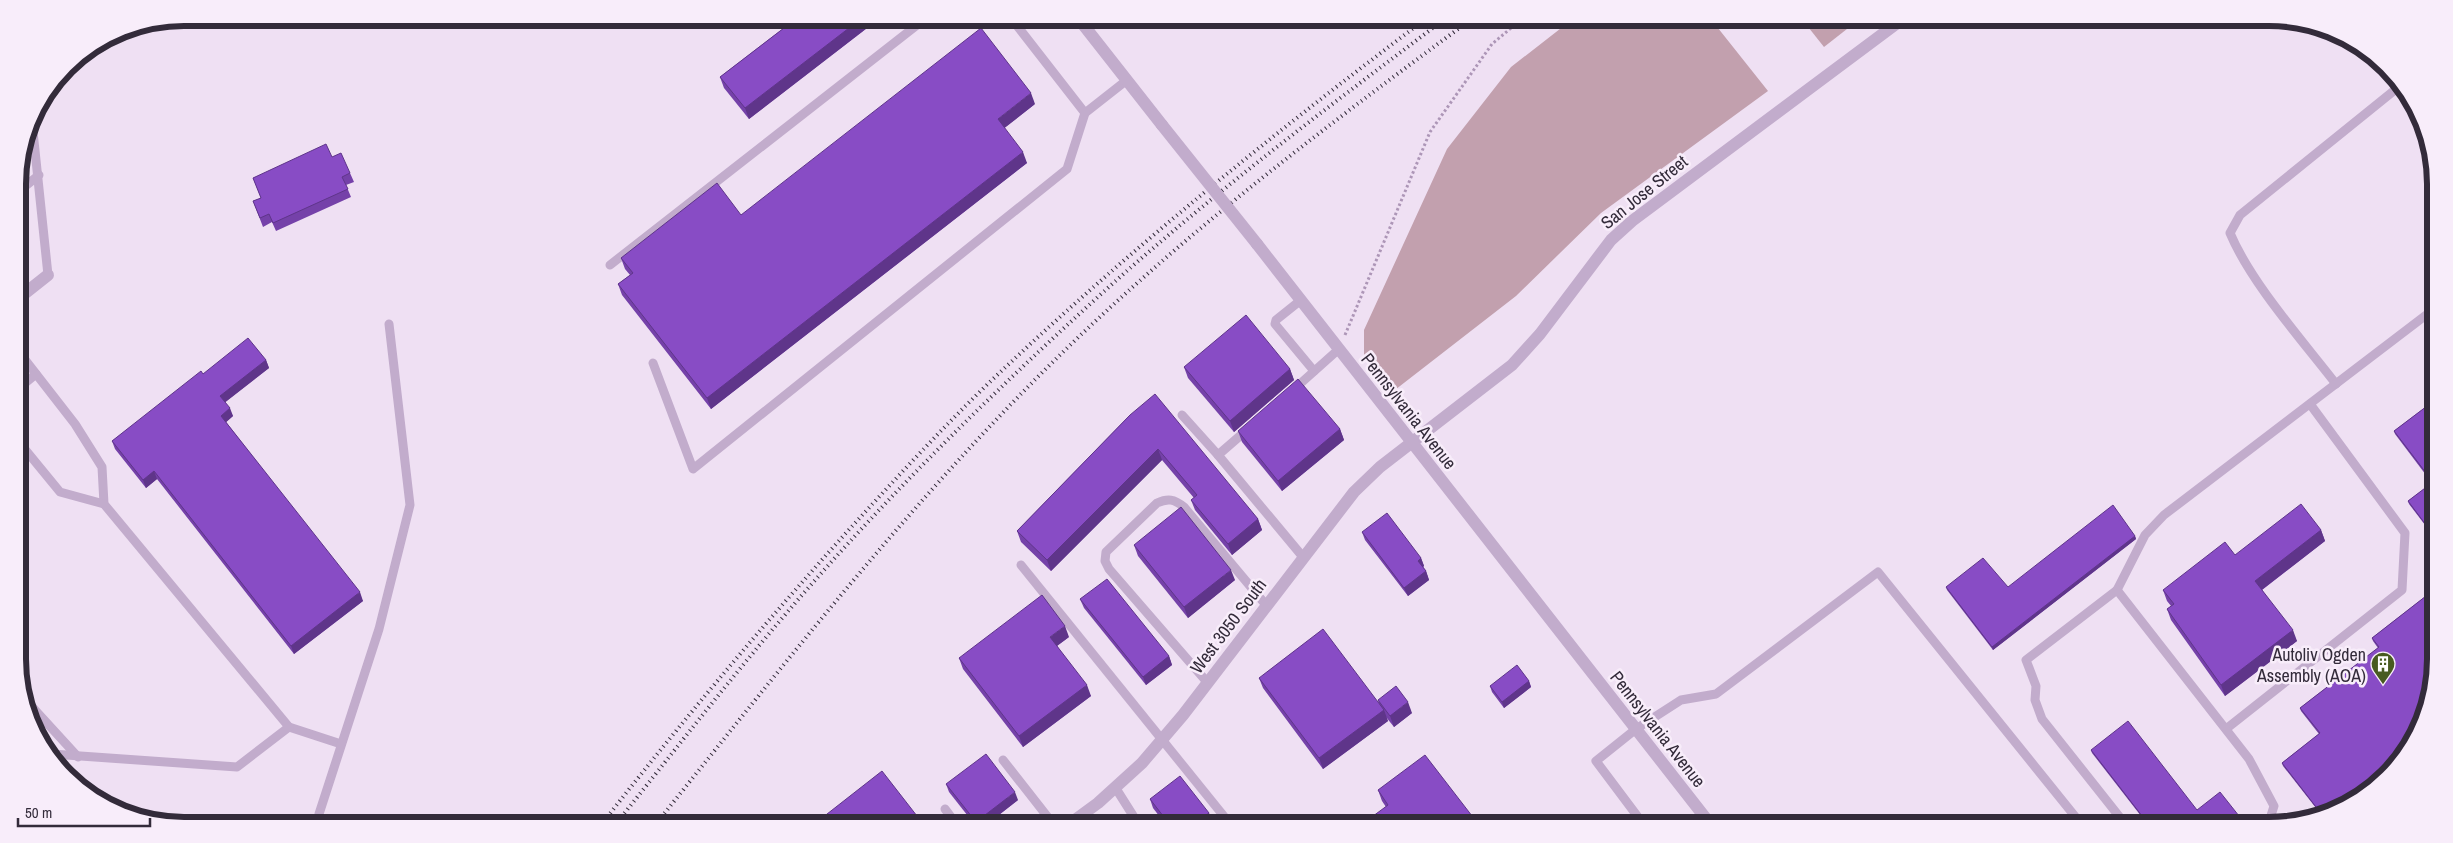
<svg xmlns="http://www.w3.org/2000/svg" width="2453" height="843" viewBox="0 0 2453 843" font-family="'Archivo Narrow',sans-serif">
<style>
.green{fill:#c2a0ae}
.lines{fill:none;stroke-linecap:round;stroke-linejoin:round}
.path{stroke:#ad96b7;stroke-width:3;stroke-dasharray:2.5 2.5;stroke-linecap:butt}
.service{stroke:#c2accc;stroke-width:9}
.minor{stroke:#c2accc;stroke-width:12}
.tertiary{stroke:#c2accc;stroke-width:12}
.rail{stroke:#332b3a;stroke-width:4;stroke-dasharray:1 4;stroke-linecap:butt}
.tertiary-bridge{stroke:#c2accc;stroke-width:12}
.wall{fill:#7541a9}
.shaded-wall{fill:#5f358a}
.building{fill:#884cc5;stroke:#5f358a}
.labels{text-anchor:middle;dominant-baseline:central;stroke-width:5;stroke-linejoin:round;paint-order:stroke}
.street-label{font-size:18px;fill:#332b3a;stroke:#f8edfa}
.poi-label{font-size:18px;fill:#332b3a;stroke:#f8edfa;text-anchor:end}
.rim{fill:none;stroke:#332b3a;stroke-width:6}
</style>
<rect width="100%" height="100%" fill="#efe0f3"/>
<!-- green -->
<g class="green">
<path d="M1574 18H1710L1768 91 1601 213 1516 296 1391 393 1364 358V330L1447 149 1511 67Z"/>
<path d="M1801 18H1861L1824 47Z"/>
</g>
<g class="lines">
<!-- path -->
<path class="path" d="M1345 335 1430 132 1492 44 1523 18"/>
<!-- service -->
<g class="service">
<path d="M1011 18 1085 113 1127 80"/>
<path d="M1087 29 1102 18"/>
<path d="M32 122 48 275"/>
<path d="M18 192 39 175"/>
<path d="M610 265 926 18"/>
<path d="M1301 300 1276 320 1275 324 1314 371"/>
<path d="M19 352 75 424 102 467 104 504 289 727 341 744"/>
<path d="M653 363 693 469 1067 169 1085 113"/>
<path d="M2336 384C2302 340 2251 283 2230 233L2240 215 2401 85"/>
<path d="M19 388 36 374"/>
<path d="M1292 391 1339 349"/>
<path d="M1182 415 1218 455"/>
<path d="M1248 429 1218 455 1303 557"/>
<path d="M19 442 60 492 104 504"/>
<path d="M1021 565 1231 825"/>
<path d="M2117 590 2145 535 2164 515 2434 309"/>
<path d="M1207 682 1109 569 1105 561 1106 552 1157 503C1168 498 1174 499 1184 507L1266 605"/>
<path d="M24 698 78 757"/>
<path d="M2226 729 2402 590 2405 533 2310 404"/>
<path d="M52 754 237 767 289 727"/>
<path d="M1003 760 1054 825"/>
<path d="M1115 787 1139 825"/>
<path d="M945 809 957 825"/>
<path d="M321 825 319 814 379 629 410 505 389 324"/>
<path d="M1644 825 1596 761 1636 729 1681 700 1716 694 1878 572 2082 825"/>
<path d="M2126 825 2042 719 2035 700 2036 686 2026 660 2117 590 2249 759 2274 806 2268 825"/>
</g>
<!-- minor -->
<g class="minor">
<path d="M19 298 48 275"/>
<path d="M1068 825 1098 803 1142 763 1183 715 1354 492 1380 467 1512 365 1540 334 1611 240 1632 221 1904 18"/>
</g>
<!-- tertiary -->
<g class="tertiary">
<path d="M1078 18 1162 125"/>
<path d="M1257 244 1711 825"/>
</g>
<!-- rail -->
<g class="rail">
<path d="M601 825C682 721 767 620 856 522 900 474 945 425 993 379 1130 249 1276 131 1427 18"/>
<path d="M615 825C671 755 726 684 784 616 881 502 989 396 1100 295 1209 196 1328 107 1446 18"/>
<path d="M655 825C785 663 914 497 1064 351 1193 226 1329 124 1473 18"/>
</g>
<!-- tertiary-bridge -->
<path class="tertiary-bridge" d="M1162 125 1257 244"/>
</g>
<!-- wall -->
<g class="wall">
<path d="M797 18H880L749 119 724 88 720 77Z"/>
<path d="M1035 104 1004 128 1027 163 711 409 622 295 618 284 630 275 625 269 621 258 741 215Z"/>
<path d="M332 157 350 173 354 182 346 185 351 197 276 231 272 222 263 227 253 201 261 198 253 178Z"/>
<path d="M266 360 269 368 225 402 233 416 226 422 363 601 294 654 157 479 146 488 115 449 112 441 203 374Z"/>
<path d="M1184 367 1290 369 1294 380 1234 432 1188 378Z"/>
<path d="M2435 400V538L2409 504 2408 501 2432 483 2395 434 2394 431Z"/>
<path d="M1130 415 1258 519 1262 530 1232 555 1195 510 1191 500 1194 498 1162 460 1051 571 1021 542 1017 531Z"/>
<path d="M1340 429 1344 440 1282 491 1242 442 1238 431Z"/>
<path d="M2321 530 2325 541 2262 590 2297 641 2225 696 2171 620 2167 609 2171 606 2167 601 2163 590 2235 555Z"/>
<path d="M1362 532 1421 558 1424 566 1423 567 1426 571 1429 580 1408 596 1365 540Z"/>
<path d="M2135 536 2136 539 1993 650 1947 590 1946 587H2008Z"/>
<path d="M1134 545 1235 580 1188 618 1138 556Z"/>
<path d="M2435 589 2370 791 2323 817 2283 766 2282 763 2319 734 2301 711 2300 708 2378 648 2373 641 2372 638Z"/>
<path d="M1080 599 1169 656 1172 665 1146 685 1084 608Z"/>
<path d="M1069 637 1057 646 1091 696 1023 747 963 669 959 658Z"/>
<path d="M1259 678 1379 704 1378 700 1412 713 1394 727 1386 717 1388 721 1323 769 1263 688Z"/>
<path d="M1529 681 1531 687 1504 708 1492 692 1490 686Z"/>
<path d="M2091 750 2197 810 2243 821 2244 823 2241 825H2148L2092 753Z"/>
<path d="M946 784 1018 800 986 825H975L949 792Z"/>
<path d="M1378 790 1479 825 1386 807 1382 801Z"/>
<path d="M1150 799 1209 813 1212 822 1207 825H1166L1153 808Z"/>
</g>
<!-- shaded-wall -->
<g class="shaded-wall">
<path d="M862 18H880L749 119 745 108Z"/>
<path d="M1031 93 1035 104 1002 130 998 119Z"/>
<path d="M1023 152 1027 163 711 409 707 398Z"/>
<path d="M266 360 269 368 223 404 220 396Z"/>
<path d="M1290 369 1294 380 1234 432 1230 421Z"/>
<path d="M230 408 233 416 224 424 221 416Z"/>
<path d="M1340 429 1344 440 1282 491 1278 481Z"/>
<path d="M1158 449 1162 460 1051 571 1047 560Z"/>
<path d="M154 471 157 479 146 488 143 480Z"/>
<path d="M1258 519 1262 530 1232 555 1228 544Z"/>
<path d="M2321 530 2325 541 2259 592 2255 581Z"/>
<path d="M2135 536 2136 539 1993 650 1992 647Z"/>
<path d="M1421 558 1424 566 1421 569 1418 561Z"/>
<path d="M1231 570 1235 580 1188 618 1184 607Z"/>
<path d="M1426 571 1429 580 1408 596 1404 588Z"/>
<path d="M360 592 363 601 294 654 291 646Z"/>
<path d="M1065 626 1069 637 1054 648 1050 637Z"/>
<path d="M2293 630 2297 641 2225 696 2221 685Z"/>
<path d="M1169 656 1172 665 1146 685 1143 677Z"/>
<path d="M1529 681 1531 687 1504 708 1502 702Z"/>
<path d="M1087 685 1091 696 1023 747 1019 736Z"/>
<path d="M1408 702 1412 713 1394 727 1390 716Z"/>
<path d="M1384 710 1388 721 1323 769 1319 758Z"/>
<path d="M1015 792 1018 800 986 825H977L976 822Z"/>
<path d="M1209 813 1212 822 1207 825H1193Z"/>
<path d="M2243 821 2244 823 2241 825H2237Z"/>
</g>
<!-- building -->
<g class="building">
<path d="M797 18H862L745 108 720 77Z"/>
<path d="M981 28 1031 93 998 119 1023 152 707 398 618 284 633 273 621 258 717 183 741 215Z"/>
<path d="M326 144 332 157 341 153 350 173 342 177 348 189 273 223 269 214 260 218 253 201 261 198 253 178Z"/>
<path d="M1246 315 1290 369 1230 421 1184 367Z"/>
<path d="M248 338 266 360 220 396 230 408 221 416 360 592 291 646 154 471 143 480 112 441 201 371 203 374Z"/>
<path d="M1298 379 1340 429 1278 481 1238 431Z"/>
<path d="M1155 394 1258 519 1228 544 1191 500 1197 495 1158 449 1047 560 1017 531 1130 415Z"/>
<path d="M2435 400V537L2408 501 2433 482 2394 431Z"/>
<path d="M2301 504 2321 530 2255 581 2293 630 2221 685 2167 609 2174 604 2163 590 2225 542 2235 555Z"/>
<path d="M2113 505 2135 536 1992 647 1946 587 1983 558 2008 587Z"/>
<path d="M1181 507 1231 570 1184 607 1134 545Z"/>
<path d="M1387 513 1421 558 1418 561 1426 571 1404 588 1362 532Z"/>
<path d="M1107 579 1169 656 1143 677 1080 599Z"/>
<path d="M2435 589 2436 659 2427 712 2407 752 2370 791 2323 816 2282 763 2320 733 2300 708 2379 647 2372 638Z"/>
<path d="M1042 595 1065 626 1050 637 1087 685 1019 736 959 658Z"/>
<path d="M1323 629 1384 710 1319 758 1259 678Z"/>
<path d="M1517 665 1529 681 1502 702 1490 686Z"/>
<path d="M1396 686 1408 702 1390 716 1378 700Z"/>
<path d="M2128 721 2197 810 2220 792 2243 821 2237 825H2149L2091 750Z"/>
<path d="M986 754 1015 792 976 822 946 784Z"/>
<path d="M1425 755 1479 825H1361L1388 805 1378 790Z"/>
<path d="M882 771 924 825H813Z"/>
<path d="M1180 776 1209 813 1193 825H1170L1150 799Z"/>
<path d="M765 816 775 825H757Z"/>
</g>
<!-- icons -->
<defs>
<symbol id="building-pin" viewBox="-11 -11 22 30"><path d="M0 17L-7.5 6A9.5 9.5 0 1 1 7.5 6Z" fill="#485b20" stroke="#f8edfa"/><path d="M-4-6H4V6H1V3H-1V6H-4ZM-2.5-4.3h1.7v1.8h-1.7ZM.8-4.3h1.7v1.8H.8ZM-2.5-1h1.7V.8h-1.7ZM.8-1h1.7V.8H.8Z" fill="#fff"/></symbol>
</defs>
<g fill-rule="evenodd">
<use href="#building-pin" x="2369" y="650" width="28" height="38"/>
</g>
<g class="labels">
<!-- street labels -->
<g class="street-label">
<text transform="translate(1644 192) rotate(-39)">San Jose Street</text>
<text transform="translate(1409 411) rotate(52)">Pennsylvania Avenue</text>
<text transform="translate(1228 626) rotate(-53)">West 3050 South</text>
<text transform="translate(1658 729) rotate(52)">Pennsylvania Avenue</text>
</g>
<!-- poi labels -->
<g class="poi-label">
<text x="2366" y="654">Autoliv Ogden<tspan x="2366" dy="21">Assembly (AOA)</tspan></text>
</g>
</g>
<!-- crop -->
<path d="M0 0H2453V843H0ZM184 26H2269A158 158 0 0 1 2427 184V659A158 158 0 0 1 2269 817H184A158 158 0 0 1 26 659V184A158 158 0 0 1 184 26Z" fill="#f8edfa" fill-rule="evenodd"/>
<path class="rim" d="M184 26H2269A158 158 0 0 1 2427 184V659A158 158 0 0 1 2269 817H184A158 158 0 0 1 26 659V184A158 158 0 0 1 184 26Z"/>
<!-- scale -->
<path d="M18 818v8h132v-8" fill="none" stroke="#332b3a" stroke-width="2.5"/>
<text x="25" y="818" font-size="15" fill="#332b3a" stroke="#f8edfa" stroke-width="4" paint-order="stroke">50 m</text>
</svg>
